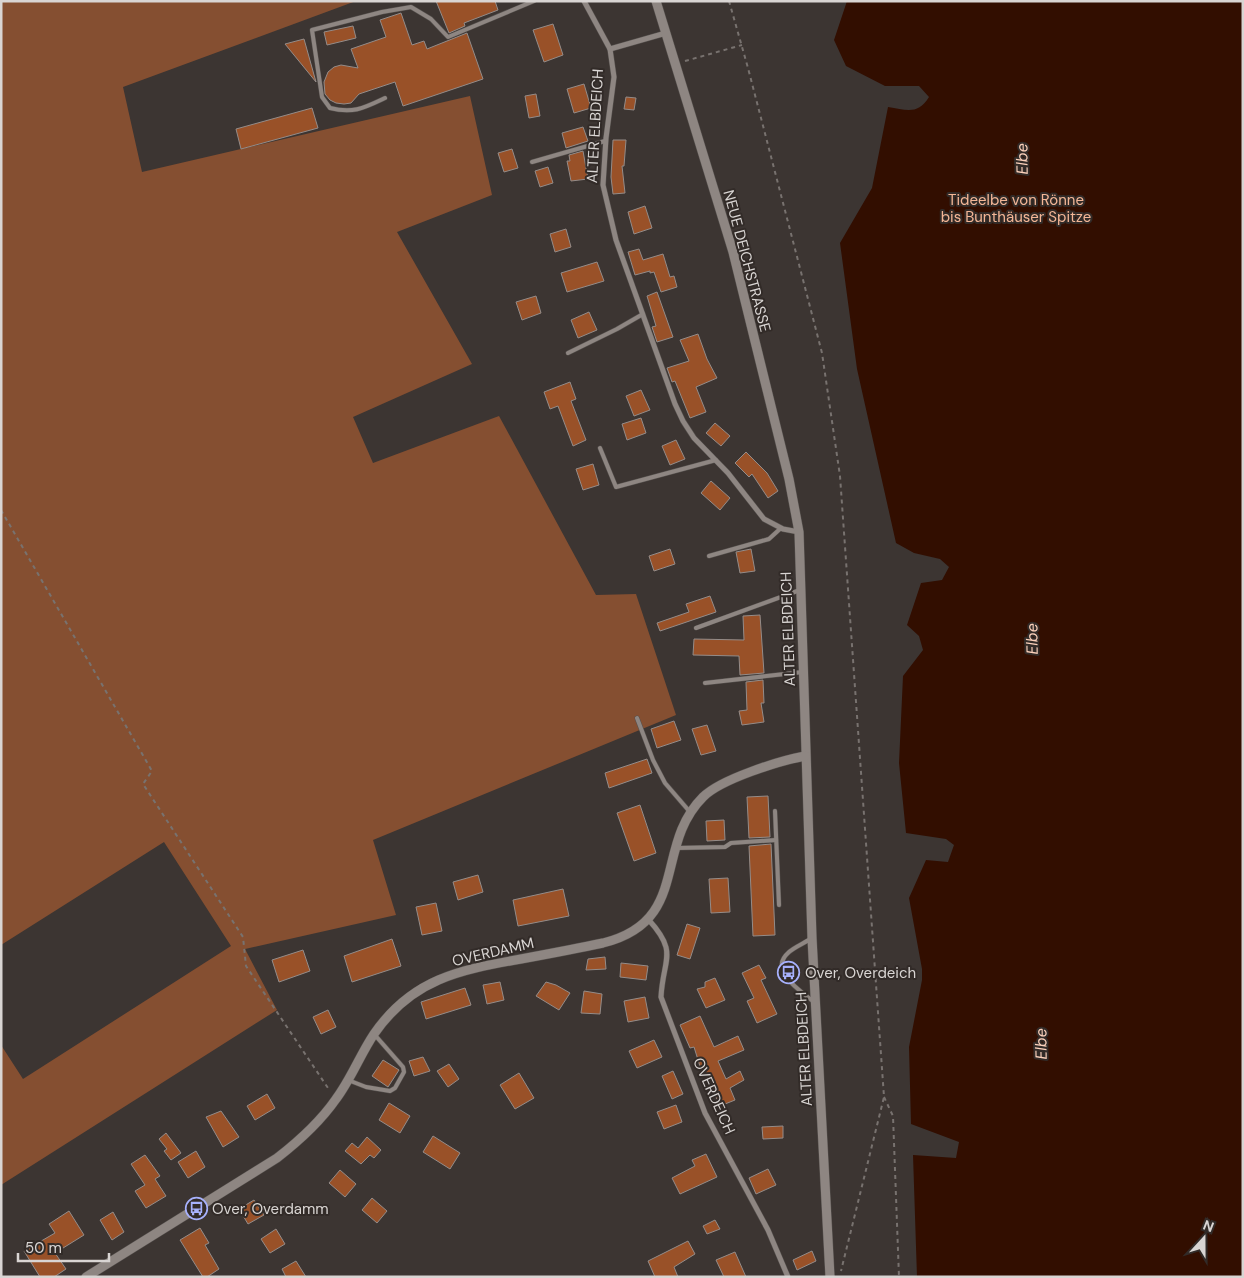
<svg xmlns="http://www.w3.org/2000/svg" width="1244" height="1278" viewBox="0 0 1244 1278" font-family="'DM Sans',sans-serif">
<style>
.green{fill:#854f31}
.water{fill:#320e00}
.building{fill:#995128;stroke:#948c89}
.lines{fill:none;stroke-linecap:round;stroke-linejoin:round}
.service-casing{stroke:#56514e;stroke-width:5}
.minor-casing{stroke:#56514e;stroke-width:6}
.tertiary-casing{stroke:#56514e;stroke-width:10}
.path{stroke:#78726f;stroke-width:2;stroke-dasharray:4 4;stroke-linecap:butt}
.service{stroke:#8e8682;stroke-width:4}
.minor{stroke:#8e8682;stroke-width:5}
.tertiary{stroke:#8e8682;stroke-width:9}
.labels{text-anchor:middle;dominant-baseline:central;stroke-width:4;stroke-linejoin:round;paint-order:stroke}
.street-label{font-size:15px;fill:#d9d5d3;stroke:#322b28}
.park-label{font-size:15px;fill:#f4b696;stroke:#322b28}
.poi-label{font-size:15px;fill:#d9d5d3;stroke:#322b28;text-anchor:start}
.water-label{font-size:16px;font-style:italic;fill:#fdd2bc;stroke:#322b28}
</style>
<rect width="100%" height="100%" fill="#3c3532"/>
<!-- green -->
<path class="green" d="M1 1H356L123 87 142 172 470 96 492 195 397 232 472 364 353 417 373 463 499 416 596 595 636 594 676 715 373 840 396 915 245 949 277 1010 1 1185V1045L23 1079 231 946 164 842 1 945Z"/>
<!-- water -->
<path class="water" d="M847 1H1243V1277H917L913 1155 956 1158 959 1142 911 1124 909 1047 922 980V969L909 898 926 860 948 862 954 845 946 839 906 833 899 763 903 676 923 650 919 636 907 625 921 583 942 580 949 567 940 559 914 553 896 543 857 369 840 243 872 188 888 107C907 110 918 115 929 97L919 86H885L846 66 834 40Z"/>
<!-- building -->
<g class="building">
<path d="M436 1H495L498 10 464 23 465 26 449 33Z"/>
<path d="M401 13 412 45 424 41 427 49 467 33 483 79 403 106 395 82 359 94 351 103 344 104 336 103 330 100 325 94 324 82 328 72 334 67 341 65 358 68 351 49 386 37 380 20Z"/>
<path d="M553 24 563 55 544 62 533 30Z"/>
<path d="M353 26 356 38 327 45 324 32Z"/>
<path d="M304 39 316 82 285 44Z"/>
<path d="M584 84 591 108 574 113 567 89Z"/>
<path d="M536 94 540 116 529 118 525 96Z"/>
<path d="M626 97 636 98 634 110 624 109Z"/>
<path d="M312 108 318 128 241 149 236 129Z"/>
<path d="M583 127 588 141 566 148 562 133Z"/>
<path d="M613 140H626L624 166H622L625 193 613 194 611 177Z"/>
<path d="M512 149 518 168 504 172 498 153Z"/>
<path d="M583 151 588 179 571 181 567 161H570L569 155Z"/>
<path d="M548 167 553 183 540 187 535 171Z"/>
<path d="M645 206 652 228 634 234 628 212Z"/>
<path d="M566 229 571 247 555 252 550 234Z"/>
<path d="M639 249 643 260 663 254 670 277 674 276 677 287 661 292 654 272 650 273V271L635 275 628 252Z"/>
<path d="M597 262 604 281 567 292 561 273Z"/>
<path d="M657 292 673 337 657 342 652 327 656 326 647 296Z"/>
<path d="M536 296 541 313 522 320 516 302Z"/>
<path d="M589 312 597 330 578 338 571 320Z"/>
<path d="M698 334 707 359 717 378 696 387 706 412 690 418 675 381 672 382 667 368 689 361 680 340Z"/>
<path d="M570 382 576 399 571 401 586 440 573 446 558 406 550 409 544 392Z"/>
<path d="M641 390 650 410 634 416 626 396Z"/>
<path d="M641 418 646 433 627 440 622 424Z"/>
<path d="M715 423 730 436 721 446 706 433Z"/>
<path d="M676 440 685 459 670 465 662 446Z"/>
<path d="M746 452 767 473 778 491 768 498 752 474 749 477 735 463Z"/>
<path d="M593 464 599 485 583 490 576 469Z"/>
<path d="M711 481 730 498 720 510 701 493Z"/>
<path d="M670 549 675 564 654 571 649 556Z"/>
<path d="M751 549 755 571 740 573 736 552Z"/>
<path d="M710 596 716 612 660 631 657 623 689 612 686 604Z"/>
<path d="M760 615 764 673 740 675 739 656 693 655 694 639 744 640 743 616Z"/>
<path d="M763 680 764 703H761L764 722 742 725 739 711 747 710 746 682Z"/>
<path d="M674 721 681 740 657 748 651 729Z"/>
<path d="M707 725 716 751 701 755 692 729Z"/>
<path d="M647 759 652 773 609 788 605 773Z"/>
<path d="M768 796 770 837 749 838 747 797Z"/>
<path d="M640 805 656 853 634 861 617 813Z"/>
<path d="M724 820 725 840 707 841 706 821Z"/>
<path d="M771 844 775 935 753 936 749 846Z"/>
<path d="M478 875 483 892 458 900 453 882Z"/>
<path d="M728 878 730 912 711 913 709 879Z"/>
<path d="M563 889 569 916 518 926 513 900Z"/>
<path d="M436 903 442 931 422 935 416 907Z"/>
<path d="M687 924 700 928 690 959 677 955Z"/>
<path d="M392 939 401 966 352 982 344 956Z"/>
<path d="M303 950 310 971 279 982 272 960Z"/>
<path d="M605 957 606 969 586 970 588 959Z"/>
<path d="M621 963 648 966 646 980 620 977Z"/>
<path d="M759 965 766 978 761 980 777 1014 757 1023 747 1001 754 998 742 973Z"/>
<path d="M715 978 725 1000 706 1008 697 989 705 987V982Z"/>
<path d="M500 982 504 1000 487 1004 483 985Z"/>
<path d="M546 982 556 985 570 993 559 1010 536 996Z"/>
<path d="M465 988 471 1005 426 1019 421 1002Z"/>
<path d="M584 991 602 994 600 1014 581 1013Z"/>
<path d="M645 997 649 1018 628 1022 624 1001Z"/>
<path d="M328 1010 336 1027 321 1034 313 1017Z"/>
<path d="M700 1016 714 1047 738 1036 744 1050 718 1061 726 1079 740 1071 744 1080 730 1088 735 1100 720 1106 706 1075 703 1076 694 1047 690 1048 680 1025Z"/>
<path d="M654 1040 662 1057 637 1068 629 1051Z"/>
<path d="M423 1057 430 1071 414 1076 409 1061Z"/>
<path d="M383 1060 399 1070 388 1087 372 1076Z"/>
<path d="M449 1064 459 1079 448 1087 437 1071Z"/>
<path d="M673 1071 683 1094 672 1099 662 1076Z"/>
<path d="M519 1073 534 1098 515 1109 500 1085Z"/>
<path d="M267 1094 275 1108 255 1120 247 1106Z"/>
<path d="M389 1103 410 1116 400 1133 379 1120Z"/>
<path d="M676 1105 682 1122 664 1129 657 1112Z"/>
<path d="M221 1111 239 1137 223 1147 206 1117Z"/>
<path d="M783 1126V1138L763 1139 762 1127Z"/>
<path d="M166 1133 181 1153 171 1160 164 1151 167 1149 159 1139Z"/>
<path d="M433 1136 460 1153 450 1169 423 1152Z"/>
<path d="M367 1137 381 1150 374 1158 370 1155 361 1164 345 1151 352 1143 358 1148Z"/>
<path d="M196 1151 205 1167 188 1178 178 1162Z"/>
<path d="M706 1154 717 1177 680 1194 672 1178 695 1166 692 1160Z"/>
<path d="M145 1155 160 1176 155 1179 166 1196 146 1208 135 1191 145 1185 131 1164Z"/>
<path d="M768 1169 776 1185 756 1194 749 1178Z"/>
<path d="M340 1170 356 1184 345 1197 329 1183Z"/>
<path d="M372 1198 387 1211 377 1223 362 1210Z"/>
<path d="M254 1200 264 1215 248 1224 239 1209Z"/>
<path d="M69 1211 84 1235 55 1253 66 1269 54 1277H40L24 1251 55 1233 49 1224Z"/>
<path d="M113 1212 124 1232 112 1240 100 1220Z"/>
<path d="M715 1220 720 1229 707 1234 703 1226Z"/>
<path d="M200 1228 209 1243 205 1245 219 1269 207 1277H203L180 1240Z"/>
<path d="M276 1229 285 1244 270 1253 261 1239Z"/>
<path d="M688 1241 695 1254 674 1267 678 1277H655L648 1261Z"/>
<path d="M812 1251 816 1261 797 1270 793 1260Z"/>
<path d="M735 1252 746 1277H724L716 1260Z"/>
<path d="M296 1261 306 1277H286L282 1269Z"/>
</g>
<g class="lines">
<defs>
<g id="service">
<path d="M385 98C364 108 353 114 330 108L322 97 312 30 382 12 411 7 431 19 448 37 534 1"/>
<path d="M532 162 605 141"/>
<path d="M568 353 617 329 643 314"/>
<path d="M600 448 616 487 716 460"/>
<path d="M709 556 769 539 781 528"/>
<path d="M696 628 800 590"/>
<path d="M705 683 803 672"/>
<path d="M637 718 653 760 665 783 690 812"/>
<path d="M775 811 779 905"/>
<path d="M676 848 725 847 731 843 776 840"/>
<path d="M812 938C805 943 794 947 788 953 768 971 802 992 814 1002"/>
<path d="M348 1080 366 1087 390 1091 395 1088 404 1072 403 1067 374 1034"/>
</g>
<g id="minor">
<path d="M584 1 610 49 614 77 606 138 603 185 616 240 675 404 683 421 694 438 728 473 764 519 783 529 799 532"/>
<path d="M610 49 666 33"/>
<path d="M648 919C679 953 663 958 661 997L705 1113 768 1230 788 1277"/>
</g>
<g id="tertiary">
<path d="M656 1 733 252 789 479 799 532 812 938 830 1277"/>
<path d="M86 1277 277 1158C299 1141 320 1122 336 1099 351 1079 360 1055 374 1034 412 979 459 970 521 959 548 954 575 949 603 943 691 921 653 847 703 797 721 779 779 761 805 756"/>
</g>
</defs>
<!-- service casing -->
<use href="#service" class="service-casing"/>
<!-- minor casing -->
<use href="#minor" class="minor-casing"/>
<!-- tertiary casing -->
<use href="#tertiary" class="tertiary-casing"/>
<!-- path -->
<g class="path">
<path d="M729 1 748 68 822 353 840 476 884 1097 841 1271"/>
<path d="M685 61 742 45"/>
<path d="M1 510 152 771 143 784 243 937 246 966 330 1091"/>
<path d="M884 1097 893 1116 899 1277"/>
</g>
<!-- service -->
<use href="#service" class="service"/>
<!-- minor -->
<use href="#minor" class="minor"/>
<!-- tertiary -->
<use href="#tertiary" class="tertiary"/>
</g>
<!-- icons -->
<defs>
<symbol id="bus-ring" viewBox="-11 -11 22 22"><circle r="9.5" fill="#322b28" stroke="#a7b1fc" stroke-width="1.5"/><path d="M-5-6H5V4H4V6H2V4H-2V6H-4V4H-5ZM-3.5-4V0h7V-4ZM-3.5 1.2v1.5H-2V1.2ZM2 1.2v1.5H3.5V1.2Z" fill="#a7b1fc"/></symbol>
</defs>
<g fill-rule="evenodd">
<use href="#bus-ring" x="776" y="960" width="25" height="25"/>
<use href="#bus-ring" x="184" y="1196" width="25" height="25"/>
</g>
<g class="labels">
<!-- street labels -->
<g class="street-label">
<text transform="translate(595 126) rotate(-87)">ALTER ELBDEICH</text>
<text transform="translate(747 261) rotate(75)">NEUE DEICHSTRASSE</text>
<text transform="translate(788 629) rotate(-92)">ALTER ELBDEICH</text>
<text transform="translate(493 952) rotate(-13)">OVERDAMM</text>
<text transform="translate(804 1049) rotate(-93)">ALTER ELBDEICH</text>
<text transform="translate(714 1096) rotate(66)">OVERDEICH</text>
</g>
<!-- park labels -->
<g class="park-label">
<text x="1016" y="200">Tideelbe von Rönne<tspan x="1016" dy="17">bis Bunthäuser Spitze</tspan></text>
</g>
<!-- poi labels -->
<g class="poi-label">
<text x="805" y="973">Over, Overdeich</text>
<text x="212" y="1209">Over, Overdamm</text>
</g>
<!-- water labels -->
<g class="water-label">
<text transform="translate(1022 159) rotate(-91)">Elbe</text>
<text transform="translate(1032 639) rotate(-91)">Elbe</text>
<text transform="translate(1041 1044) rotate(-91)">Elbe</text>
</g>
</g>
<!-- border -->
<rect width="1244" height="1278" fill="none" stroke="#d9d5d3" stroke-width="5"/>
<!-- north arrow -->
<g transform="translate(1204 1238) rotate(21)" stroke="#322b28" stroke-width="4" paint-order="stroke">
<path d="M0-4L9 19L0 12L-9 19Z" fill="#d9d5d3"/>
<text y="-8" font-size="14" font-weight="bold" text-anchor="middle" fill="#d9d5d3">N</text>
</g>
<!-- scale -->
<path d="M18 1253v8h91v-8" fill="none" stroke="#d9d5d3" stroke-width="2.5"/>
<text x="25" y="1253" font-size="15" fill="#d9d5d3" stroke="#322b28" stroke-width="4" paint-order="stroke">50 m</text>
</svg>
